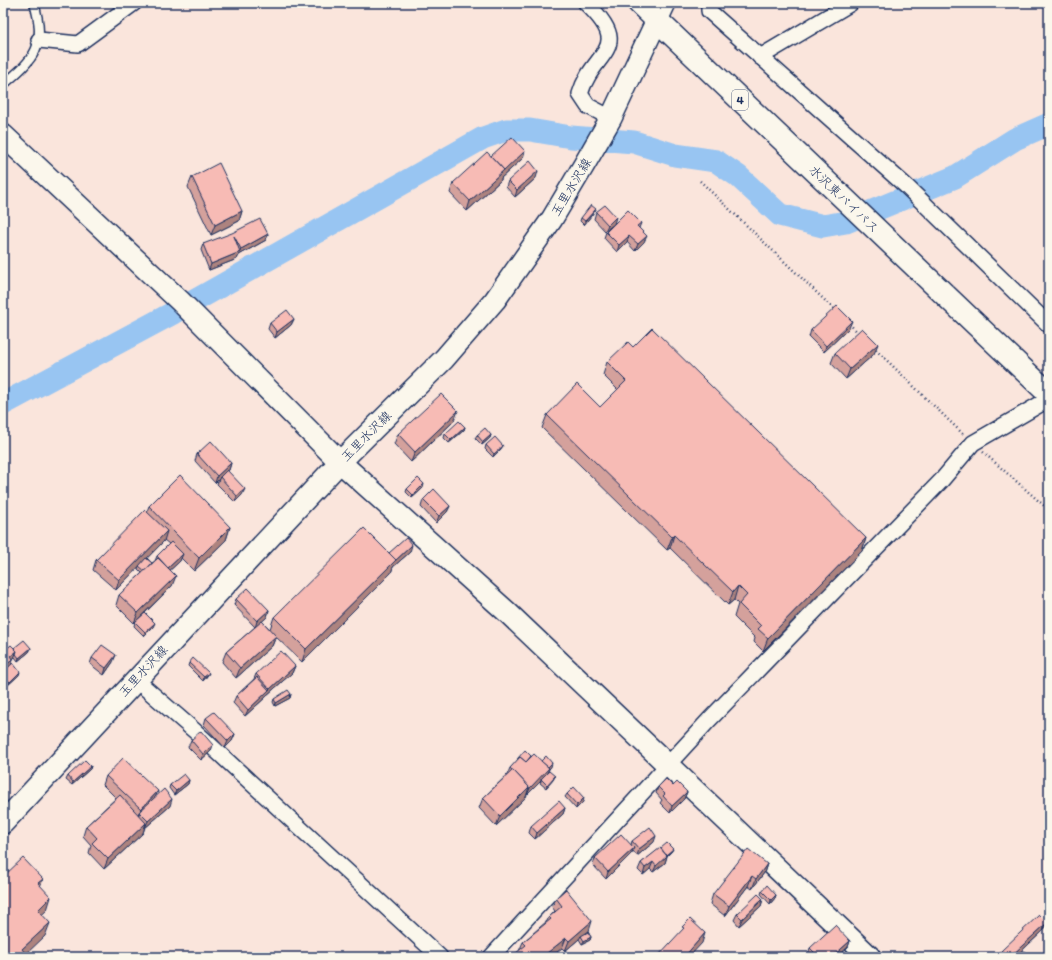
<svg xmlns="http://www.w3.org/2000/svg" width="1052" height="960" viewBox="0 0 1052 960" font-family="Itim,'Klee One',sans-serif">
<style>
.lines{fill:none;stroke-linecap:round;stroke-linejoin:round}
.river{stroke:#98c5f2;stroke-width:23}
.lane-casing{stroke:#1b2f5e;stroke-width:11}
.street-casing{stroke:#1b2f5e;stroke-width:18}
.secondary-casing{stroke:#1b2f5e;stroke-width:24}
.highway-casing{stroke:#1b2f5e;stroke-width:25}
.path{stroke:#1b2f5e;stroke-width:2.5;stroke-dasharray:1 3;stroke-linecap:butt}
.lane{stroke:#fbf7ec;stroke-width:8}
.street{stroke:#fbf7ec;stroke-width:15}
.secondary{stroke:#fbf7ec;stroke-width:21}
.highway{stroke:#fbf7ec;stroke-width:22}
.wall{fill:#d4a19c;stroke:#1b2f5e;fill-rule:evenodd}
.shaded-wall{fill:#ad837f;stroke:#1b2f5e}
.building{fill:#f7bbb5;stroke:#1b2f5e}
.labels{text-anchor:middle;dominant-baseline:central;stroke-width:4;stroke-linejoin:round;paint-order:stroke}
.shield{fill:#fbf7ec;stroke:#5e6b89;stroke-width:1}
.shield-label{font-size:12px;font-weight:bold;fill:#1b2f5e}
.street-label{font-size:13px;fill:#1b2f5e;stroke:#fbf7ec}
</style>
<rect width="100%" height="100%" fill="#fae5dc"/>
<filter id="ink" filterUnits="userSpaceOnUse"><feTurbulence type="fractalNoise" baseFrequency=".025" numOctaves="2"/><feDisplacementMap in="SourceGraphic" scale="8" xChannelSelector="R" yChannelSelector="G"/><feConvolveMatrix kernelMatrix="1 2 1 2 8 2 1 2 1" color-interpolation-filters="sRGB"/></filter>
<g filter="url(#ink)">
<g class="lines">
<!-- river -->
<path class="river" d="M3 404 173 313 483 138 506 130H530L571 137 634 142 675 155 716 161 738 176 780 215 823 226 846 222 955 177 1015 139 1049 124"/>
<defs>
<path id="lane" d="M3 85C35 58 47 46 34 3"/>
<g id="street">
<path d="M586 3C635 50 593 50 580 94L588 106 611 118"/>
<path d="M709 3V11L906 186 1049 325"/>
<path d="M39 40 78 44 134 3"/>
<path d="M760 57 851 3"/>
<path d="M136 680 196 732 440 957"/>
<path d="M491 957 709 720 941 481 973 443 1049 399"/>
</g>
<g id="secondary">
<path d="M3 135 180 301 340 462 507 612 870 957"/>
<path d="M3 823 340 462 444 359 495 300 552 219 584 165 611 118 665 3"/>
</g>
<path id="highway" d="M639 3 1049 394"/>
</defs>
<!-- lane casing -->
<use href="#lane" class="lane-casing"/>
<!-- street casing -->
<use href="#street" class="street-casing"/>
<!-- secondary casing -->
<use href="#secondary" class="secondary-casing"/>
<!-- highway casing -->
<use href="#highway" class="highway-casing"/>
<!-- path -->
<g class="path">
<path d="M700 181 835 310"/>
<path d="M849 324 860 334"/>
<path d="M873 347 963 434"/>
<path d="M983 452 1049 510"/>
</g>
<!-- lane -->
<use href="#lane" class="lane"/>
<!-- street -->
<use href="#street" class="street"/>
<!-- secondary -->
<use href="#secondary" class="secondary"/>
<!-- highway -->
<use href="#highway" class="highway"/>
</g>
<!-- wall -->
<g class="wall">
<path d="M491 156 523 158 501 178V180L467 211 450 193 453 183Z"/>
<path d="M192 177 242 211 239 221 211 235 188 187Z"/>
<path d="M536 178 515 197 506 187 508 181Z"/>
<path d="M596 209 594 212 584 225 580 221 581 218Z"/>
<path d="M596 212 614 224 605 231 594 219Z"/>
<path d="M641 223 639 228 644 242 635 251 627 242 617 252 604 238 606 232Z"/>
<path d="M268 234 266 240 239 255 237 259 209 270 201 250 203 244Z"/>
<path d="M294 319 291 325 275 338 268 329 270 323Z"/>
<path d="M849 328 824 352 809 337 811 330Z"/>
<path d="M633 347 866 538 862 551 763 651 754 642 755 638 734 617 738 604 734 600 728 605 670 548 667 550 542 428 547 415 600 407 618 390 603 375 607 362Z"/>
<path d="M835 353 874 354 846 379 831 363Z"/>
<path d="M454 421 411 462 394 444 398 434Z"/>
<path d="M465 427 464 430 449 443 444 438 445 434Z"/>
<path d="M477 435H491L490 438 482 445 475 438Z"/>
<path d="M486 445 501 449 493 457 485 449Z"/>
<path d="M197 454 231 463 229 470 227 471 242 495 235 502 217 484 219 479 215 483 195 461Z"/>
<path d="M423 488 412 498 406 492 407 489Z"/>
<path d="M423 500 450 506 447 512 436 523 421 507Z"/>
<path d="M149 506 230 527 226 540 194 571 181 558 180 561 170 570 172 586 145 613 153 627 144 636 134 626 135 622 140 618 134 623 116 605 119 595 142 573 138 569 139 566 116 590 93 570 96 560 147 511ZM164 540 169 544 157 556 155 561 152 563 147 558 164 541Z"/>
<path d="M410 552 393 567 391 573 302 662 274 635 276 636 272 646 236 678 222 662 226 652 255 627 234 605 236 599 269 610 267 617 262 621 270 629 274 617 389 553Z"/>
<path d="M14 648H31L29 652 18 661 15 657 13 659 11 665 19 675 8 685 5 682 4 686 3 652Z"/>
<path d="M92 658 113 662 104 675 90 664Z"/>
<path d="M189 663 209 673 207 676 203 681 188 666Z"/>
<path d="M295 666 292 673 267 695V696L245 716 233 703 236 696 254 679 256 674Z"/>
<path d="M291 694 290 698 275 706 273 702 274 699Z"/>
<path d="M206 718 235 734 232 741 225 748 204 725Z"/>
<path d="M191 740 211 751 201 760 188 747Z"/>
<path d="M531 756 551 767 549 769 547 773 555 776 553 780 546 788 540 783 541 781 527 795 526 797 496 826 479 808 483 798 507 775 510 768 517 761 518 758Z"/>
<path d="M91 766 90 769 72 785 66 780 68 776Z"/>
<path d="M106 776 155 797 170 806 145 828V827L143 833 104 869 89 853 91 845 83 836 86 826 116 798 103 785Z"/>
<path d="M189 780 188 784 174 795 169 788 170 785Z"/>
<path d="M658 787 687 792 684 799 670 813 660 803 662 800 656 793Z"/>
<path d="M567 794 583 802 576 809 565 797Z"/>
<path d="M565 808 563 814 535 839 529 833 531 826Z"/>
<path d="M632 841 654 842 637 856 633 851 631 854 606 879 593 865 595 858 631 845Z"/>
<path d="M661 848 673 849 671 852 667 856 665 863 653 872 650 869 643 875 638 870 641 863Z"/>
<path d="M767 864 764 873 752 889 748 886 725 916 710 904 713 894Z"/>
<path d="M762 891 776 895 775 898 770 904 761 894Z"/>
<path d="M556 898 589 931 588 932 591 937 590 940 582 944 579 939 565 951 562 948 519 951 523 942 547 921 549 917 555 911 552 907Z"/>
<path d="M763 899 761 906 739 926 734 920 737 914Z"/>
<path d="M1047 923 1044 930 1015 957H998L1001 951Z"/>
<path d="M850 941 848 947 837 957H803L808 955 810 948Z"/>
</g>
<!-- shaded-wall -->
<g class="shaded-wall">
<path d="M525 151 523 158 501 178V180L467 211 470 201Z"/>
<path d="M538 171 536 178 515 197 517 190Z"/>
<path d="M596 209 594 212 584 225 585 221Z"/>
<path d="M242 211 239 221 211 235 215 225Z"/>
<path d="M616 217 614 224 605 231 608 225Z"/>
<path d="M268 234 266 240 239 255 237 259 209 270 211 264 240 252 241 249Z"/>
<path d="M629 236 627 242 617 252 619 245Z"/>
<path d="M647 236 644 242 635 251 638 244Z"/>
<path d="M294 319 291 325 275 338 277 332Z"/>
<path d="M852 321 849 328 824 352 826 346Z"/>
<path d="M878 344 874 354 846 379 850 369Z"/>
<path d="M458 411 454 421 411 462 415 452Z"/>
<path d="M465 427 464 430 449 443 451 440Z"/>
<path d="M491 435 490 438 482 445 483 442Z"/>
<path d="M503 446 501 449 493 457 494 454Z"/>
<path d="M231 463 229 470 220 478V477L219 479 215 483 217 476Z"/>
<path d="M424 484 423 488 412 498 413 495Z"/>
<path d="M245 489 242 495 235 502 237 496Z"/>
<path d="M450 506 447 512 436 523 439 516Z"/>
<path d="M230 527 226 540 194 571 199 558Z"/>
<path d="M167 531 164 541 116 590 119 580Z"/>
<path d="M674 535 670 548 667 550 672 537Z"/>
<path d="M866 538 862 551 763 651 768 638Z"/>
<path d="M412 545 410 552 393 567 391 573 302 662 306 649 396 560Z"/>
<path d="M183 554 180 561 165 575 168 568Z"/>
<path d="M176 576 172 586 134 623 138 613Z"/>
<path d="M738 586 734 600 728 605 733 592Z"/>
<path d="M269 610 267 617 255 628 257 621Z"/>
<path d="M155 623 153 627 144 636 145 632Z"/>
<path d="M276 636 272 646 236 678 240 668Z"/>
<path d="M31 648 29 652 18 661 19 658Z"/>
<path d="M17 651 14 658 8 663 11 656Z"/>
<path d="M116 655 113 662 104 675 106 668Z"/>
<path d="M13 659 11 666 3 672V668Z"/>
<path d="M295 666 292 673 267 695V696L245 716 248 710 269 690 270 689Z"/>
<path d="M20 672 19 675 8 685 10 682Z"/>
<path d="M209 673 207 676 203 681 204 677Z"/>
<path d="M6 679 4 686 3 687V682Z"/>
<path d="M291 694 290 698 275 706 276 703Z"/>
<path d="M235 734 232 741 225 748 228 741Z"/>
<path d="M213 745 211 751 201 760 203 754Z"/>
<path d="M552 763 551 767 549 769 546 775 541 779V781L527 795 530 788 546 769Z"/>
<path d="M91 766 90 769 72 785 73 782Z"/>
<path d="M555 776 553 780 546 788 547 785Z"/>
<path d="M189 780 188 784 174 795 176 791Z"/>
<path d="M529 787 526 797 496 826 500 816Z"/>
<path d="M158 791 154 800 139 812 137 819 141 809Z"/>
<path d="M687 792 684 799 670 813 672 806Z"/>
<path d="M584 798 583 802 576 809 577 805Z"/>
<path d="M172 799 170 806 145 828 148 821Z"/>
<path d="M565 808 563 814 535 839 537 833Z"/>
<path d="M146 823 143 833 104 869 108 859Z"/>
<path d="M656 836 654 842 637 856 639 849Z"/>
<path d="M634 848 631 854 606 879 608 872Z"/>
<path d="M673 849 671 852 664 859 667 856 665 863 653 872 656 866Z"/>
<path d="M653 862 650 869 643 875 645 868Z"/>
<path d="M767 864 764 873 752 889 756 879Z"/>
<path d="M752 876 748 886 725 916 729 906Z"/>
<path d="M43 879 38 892V883Z"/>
<path d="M776 895 775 898 770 904 771 900Z"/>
<path d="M51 897 47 910 33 923 38 910Z"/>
<path d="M763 899 761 906 739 926 742 919Z"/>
<path d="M592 921 589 931 581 937V936L579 939 565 951 569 941Z"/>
<path d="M50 923 45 936 24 956V957H19L22 949Z"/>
<path d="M1047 923 1044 930 1015 957H1010Z"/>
<path d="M705 933 702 943 689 957H684Z"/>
<path d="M591 937 590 940 582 944 584 941Z"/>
<path d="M566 938 562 948 551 957H542Z"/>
<path d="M850 941 848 947 837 957H832Z"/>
</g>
<!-- building -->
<g class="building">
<path d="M512 137 525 151 504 171V170L491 156Z"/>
<path d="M487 152 504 170 470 201 453 183Z"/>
<path d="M530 161 538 171 517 190 508 181Z"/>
<path d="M219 163 242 211 215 225 192 177Z"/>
<path d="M591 205 596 209 585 221 581 218Z"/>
<path d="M605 205 616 217 608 225 596 212Z"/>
<path d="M628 210 641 223 637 226 647 236 638 244 629 236 619 245 606 232Z"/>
<path d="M260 219 268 234 241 249 234 236 240 252 211 264 203 244 232 233Z"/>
<path d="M837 306 852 321 826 346 811 330Z"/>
<path d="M287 310 294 319 277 332 270 323Z"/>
<path d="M652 328 866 538 768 638 758 629 761 626 739 604 747 595 738 586 733 592 674 535 672 537 547 415 577 384 600 407 626 381 607 362 628 342 633 347Z"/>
<path d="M862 328 878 344 850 369 835 353Z"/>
<path d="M441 394 458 411 415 452 398 434Z"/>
<path d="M459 421 465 427 451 440 445 434Z"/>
<path d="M485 428 491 435 483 442 477 435Z"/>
<path d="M495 437 503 446 494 454 486 445Z"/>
<path d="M211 441 231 463 217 476 197 454Z"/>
<path d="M227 470 245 489 237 496 220 477Z"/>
<path d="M180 475 230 527 199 558 149 506Z"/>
<path d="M418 478 424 484 413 495 407 489Z"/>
<path d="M434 489 450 506 439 516 423 500Z"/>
<path d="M145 510 167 531 119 580 96 560Z"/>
<path d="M364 528 396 560 306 649 274 617Z"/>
<path d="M406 538 412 545 395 561 396 560 389 553Z"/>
<path d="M171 542 183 554 168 568 157 556Z"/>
<path d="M146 558 152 563 145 571 139 566Z"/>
<path d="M158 558 176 576 138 613 119 595Z"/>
<path d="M248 588 269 610 257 621 236 599Z"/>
<path d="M145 613 155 623 145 632 135 622Z"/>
<path d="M262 621 276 636 240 668 226 652Z"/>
<path d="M24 640 31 648 19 658 16 654 17 651 14 648Z"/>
<path d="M11 645 17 651 11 656 13 659 3 668V652Z"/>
<path d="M102 645 116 655 106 668 92 658Z"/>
<path d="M281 651 295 666 270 689 256 674Z"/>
<path d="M193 658 209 673 204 677 189 663Z"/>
<path d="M13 663 20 672 10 682 3 675V672Z"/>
<path d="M3 675 6 679 3 682Z"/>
<path d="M257 677 269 690 248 710 236 696Z"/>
<path d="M288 690 291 694 276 703 274 699Z"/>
<path d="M214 712 235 734 228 741 206 718Z"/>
<path d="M201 731 213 745 203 754 191 740Z"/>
<path d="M525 750 531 756 526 762 520 757 518 759V758Z"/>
<path d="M534 754 549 768 530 788H529V787L513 770H512L510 768 520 757 526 762Z"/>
<path d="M546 756 552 763 548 767 541 761Z"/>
<path d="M123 758 158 791 141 809 106 776Z"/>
<path d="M85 760 91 766 73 782 68 776Z"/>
<path d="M513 770 529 787 500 816 483 798Z"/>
<path d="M549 771 555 776 547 785 541 779Z"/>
<path d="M184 774 189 780 176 791 170 785Z"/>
<path d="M666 779 673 786 677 782 687 792 672 806 663 796 665 794 658 787Z"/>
<path d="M574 787 584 798 577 805 567 794Z"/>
<path d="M164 789 172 799 148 821 139 812Z"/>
<path d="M120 795 146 823 108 859 92 843 97 838 86 826Z"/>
<path d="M559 801 565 808 537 833 531 826Z"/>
<path d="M650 827 656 836 639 849 632 841Z"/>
<path d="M621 834 634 848 608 872 595 858Z"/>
<path d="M667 843 673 849 666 855 661 848Z"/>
<path d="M660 848 667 856 656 866 653 862 645 868 641 863Z"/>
<path d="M748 849 767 864 756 879 752 876 729 906 713 894Z"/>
<path d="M23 858 43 879 38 883 51 897 38 910 50 923 22 949 25 953 21 957H3V875L4 876Z"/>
<path d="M767 885 776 895 771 900 762 891Z"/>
<path d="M566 889 592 921 569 941 566 938 542 957H511L526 945 523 942 551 919 549 917 562 906 556 898Z"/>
<path d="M758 894 763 899 742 919 737 914Z"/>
<path d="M1039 915 1047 923 1010 957H1006L1001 951Z"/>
<path d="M690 919 705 933 684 957H657L684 928 682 927Z"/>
<path d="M835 925 850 941 832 957H819L810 948Z"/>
<path d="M588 932 591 937 584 941 581 936Z"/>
<path d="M1049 948V957H1042Z"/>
<path d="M1024 951 1029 956 1028 957H1017Z"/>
<path d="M806 954 810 957H803Z"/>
<path d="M863 954 866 957H860Z"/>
</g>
</g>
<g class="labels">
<!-- shield labels -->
<rect class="shield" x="732" y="90" width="16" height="20" rx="3"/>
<g class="shield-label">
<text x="740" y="100">4</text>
</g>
<!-- street labels -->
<g class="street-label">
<text transform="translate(571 187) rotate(-59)">玉里水沢線</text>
<text transform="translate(844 199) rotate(44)">水沢東バイパス</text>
<text transform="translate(366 436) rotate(-45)">玉里水沢線</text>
<text transform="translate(143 671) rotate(-47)">玉里水沢線</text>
</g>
</g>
<!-- margin -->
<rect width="1052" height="960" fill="none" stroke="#fbf7ec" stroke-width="16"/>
<rect x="8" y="8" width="1036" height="944" fill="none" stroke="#1b2f5e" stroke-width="1.5" filter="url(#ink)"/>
</svg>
